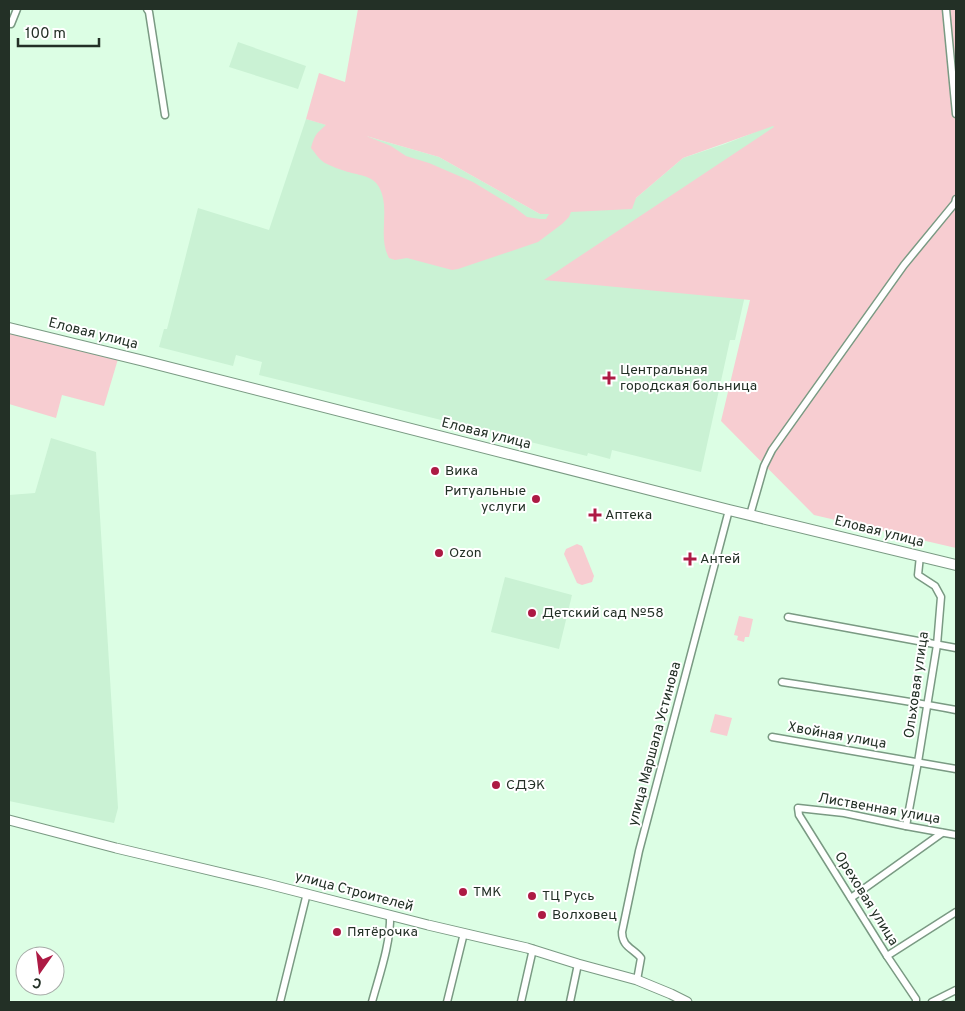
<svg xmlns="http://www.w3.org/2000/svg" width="965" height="1011" viewBox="0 0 965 1011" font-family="Overpass,sans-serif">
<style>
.built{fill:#caf2d4}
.green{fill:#f7cdd1;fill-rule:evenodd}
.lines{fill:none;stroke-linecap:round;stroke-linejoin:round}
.street-casing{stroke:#7a9a83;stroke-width:9}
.secondary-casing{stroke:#7a9a83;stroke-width:11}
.primary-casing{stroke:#7a9a83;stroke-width:12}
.street{stroke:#fff;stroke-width:6}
.secondary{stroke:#fff;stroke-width:9}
.primary{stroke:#fff;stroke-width:10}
.poi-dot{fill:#ad1a44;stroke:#fff;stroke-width:2}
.labels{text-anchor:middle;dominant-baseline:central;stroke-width:4;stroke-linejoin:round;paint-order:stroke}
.street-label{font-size:14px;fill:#233026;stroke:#fff}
.poi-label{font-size:14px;fill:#233026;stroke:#fff;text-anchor:start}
</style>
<rect width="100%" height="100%" fill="#dcfee4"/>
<!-- built -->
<g class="built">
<path d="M238 42 306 66 298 89 229 67Z"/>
<path d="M306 119 439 157 540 214 636 198 683 158 725 144 773 125 781 135 735 340H730L701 472 612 450 610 459 588 453 587 456 259 375 262 362 236 355 233 366 159 347 164 329H167L198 208 269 230Z"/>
<path d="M51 438 96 452 118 808 114 823 9 801V495L35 493Z"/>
<path d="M505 577 572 595 559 649 491 632Z"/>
</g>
<!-- green -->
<g class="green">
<path d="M358 9H956V548L814 515 721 421 750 300 544 280 774 127 773 126 683 158 636 198 632 209 571 212 569 217 562 224 538 242 458 269 452 270 407 258 395 260 389 258C377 236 391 209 379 187 373 175 356 175 345 171 339 169 333 167 327 164 320 161 316 154 311 148 315 134 316 134 326 125L306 119 319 73 345 82ZM366 136 439 157 540 214H549L546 219H540L527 217 514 207 473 182 429 163 406 156 391 146Z"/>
<path d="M9 333 118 359 104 406 62 395 56 418 9 404Z"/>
<path d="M577 544 582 546 594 576 592 582 582 585 577 583 564 554 566 549Z"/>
<path d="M739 616 753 619 749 637H745L744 642 737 640 738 636 734 635Z"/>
<path d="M715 714 732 718 727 736 710 732Z"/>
</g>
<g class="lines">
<defs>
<g id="street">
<path d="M147 9 149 12 165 115"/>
<path d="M946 9 956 114"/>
<path d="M11 24 17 9"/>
<path d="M750 515 764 466 772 450 904 265 955 203 956 199"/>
<path d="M788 617 956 648"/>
<path d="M782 682C840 691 898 699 956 710"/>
<path d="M772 737 956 769"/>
<path d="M906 826 918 762 937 645 941 597 935 586 918 575 920 556"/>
<path d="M851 898 942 833"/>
<path d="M887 956 956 912"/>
<path d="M637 980 641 958C633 948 622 947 622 932L639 851 729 510"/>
<path d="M280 1002 307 893"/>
<path d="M372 1002C379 976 391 943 390 915"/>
<path d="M447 1002 464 933"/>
<path d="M521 1002 533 949"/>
<path d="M570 1002 578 964"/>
<path d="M916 1002V999L887 956 799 815 798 808 844 813 906 826 956 835"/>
<path d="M932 1002 956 990"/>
</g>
<path id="secondary" d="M9 820 116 848 264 883 428 925 527 948 578 964 637 980 671 994 687 1002"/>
<path id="primary" d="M9 328 144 361 729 510 956 565"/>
</defs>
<!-- street casing -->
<use href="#street" class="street-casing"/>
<!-- secondary casing -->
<use href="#secondary" class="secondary-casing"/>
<!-- primary casing -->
<use href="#primary" class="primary-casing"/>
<!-- street -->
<use href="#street" class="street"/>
<!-- secondary -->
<use href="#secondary" class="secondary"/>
<!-- primary -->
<use href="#primary" class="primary"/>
</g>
<!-- markers -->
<g class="poi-dot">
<path d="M606.5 370.5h5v5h5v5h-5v5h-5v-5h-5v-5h5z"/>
<circle cx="435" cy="471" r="5"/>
<circle cx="536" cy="499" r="5"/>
<path d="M592.5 507.5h5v5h5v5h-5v5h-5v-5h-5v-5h5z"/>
<circle cx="439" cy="553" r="5"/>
<path d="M687.5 551.5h5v5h5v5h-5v5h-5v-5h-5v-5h5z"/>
<circle cx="532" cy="613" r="5"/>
<circle cx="496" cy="785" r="5"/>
<circle cx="463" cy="892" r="5"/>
<circle cx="532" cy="896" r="5"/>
<circle cx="542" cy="915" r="5"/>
<circle cx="337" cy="932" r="5"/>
</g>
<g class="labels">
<!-- street labels -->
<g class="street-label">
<text transform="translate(93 334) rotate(14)">Еловая улица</text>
<text transform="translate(486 434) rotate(14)">Еловая улица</text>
<text transform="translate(879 532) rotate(14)">Еловая улица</text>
<text transform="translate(917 685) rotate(-82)">Ольховая улица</text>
<text transform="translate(837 736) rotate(10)">Хвойная улица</text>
<text transform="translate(655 744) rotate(-75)">улица Маршала Устинова</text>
<text transform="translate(879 809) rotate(10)">Лиственная улица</text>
<text transform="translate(354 892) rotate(15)">улица Строителей</text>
<text transform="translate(866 899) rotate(58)">Ореховая улица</text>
</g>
<!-- poi labels -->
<g class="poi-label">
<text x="620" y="370">Центральная<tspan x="620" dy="16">городская больница</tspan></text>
<text x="445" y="471">Вика</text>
<text x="526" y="491" text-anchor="end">Ритуальные<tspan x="526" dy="16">услуги</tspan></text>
<text x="605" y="515">Аптека</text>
<text x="449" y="553">Ozon</text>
<text x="700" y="559">Антей</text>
<text x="542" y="613">Детский сад №58</text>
<text x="506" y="785">СДЭК</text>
<text x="473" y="892">ТМК</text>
<text x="542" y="896">ТЦ Русь</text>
<text x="552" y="915">Волховец</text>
<text x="347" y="932">Пятёрочка</text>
</g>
</g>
<!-- border -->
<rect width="965" height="1011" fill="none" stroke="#233026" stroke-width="20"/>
<!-- north arrow -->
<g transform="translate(40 971) rotate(194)"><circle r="24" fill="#ffffff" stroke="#a7aca8"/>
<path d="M0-4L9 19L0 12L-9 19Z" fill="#ad1a44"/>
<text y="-8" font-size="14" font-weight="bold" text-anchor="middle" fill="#233026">С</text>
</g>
<!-- scale -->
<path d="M18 38v8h81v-8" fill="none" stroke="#233026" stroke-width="2.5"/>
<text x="25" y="38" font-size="15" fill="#233026" stroke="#ffffff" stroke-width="4" paint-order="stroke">100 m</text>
</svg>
